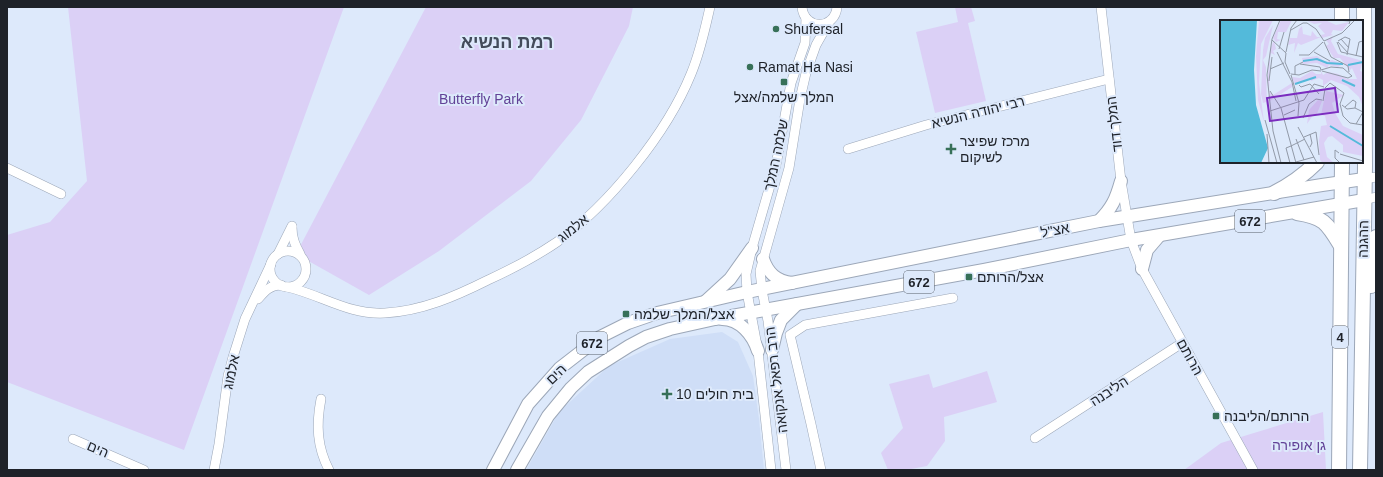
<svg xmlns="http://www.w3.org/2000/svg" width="1383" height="477" viewBox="0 0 1383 477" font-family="Helvetica,Heebo,sans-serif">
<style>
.built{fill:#cfdef7}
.green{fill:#dbd0f6}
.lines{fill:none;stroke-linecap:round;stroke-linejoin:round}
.minor-casing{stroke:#9ca7b8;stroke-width:10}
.major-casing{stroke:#9ca7b8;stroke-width:14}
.highway-casing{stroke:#9ca7b8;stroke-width:16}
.minor{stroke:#fff;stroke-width:9}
.major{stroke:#fff;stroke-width:12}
.highway{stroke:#fff;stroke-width:14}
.poi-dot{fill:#377058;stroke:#dde9fb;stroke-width:1.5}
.labels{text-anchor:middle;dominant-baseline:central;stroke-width:4;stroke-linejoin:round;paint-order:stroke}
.shield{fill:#dde9fb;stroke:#575e68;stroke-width:1}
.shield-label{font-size:13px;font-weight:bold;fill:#1e2229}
.poi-label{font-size:14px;fill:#1e2229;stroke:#dde9fb;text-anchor:start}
.park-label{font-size:14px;fill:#624297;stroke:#dde9fb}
.street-label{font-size:14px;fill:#1e2229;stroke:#dde9fb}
.district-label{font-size:18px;font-weight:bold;fill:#434c5b;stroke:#dde9fb}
.inset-river{fill:none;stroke:#53bada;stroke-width:2}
.inset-road{fill:none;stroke:#9199a7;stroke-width:1}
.view{fill:#7b2cbf;fill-opacity:0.15;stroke:#7b2cbf;stroke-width:2}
.inset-edge{fill:none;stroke:#1e2229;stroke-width:2}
</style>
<rect width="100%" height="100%" fill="#dde9fb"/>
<!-- built -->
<path class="built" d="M722 332 738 342 753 376 759 419 764 470H526L559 412 609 366 670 339Z"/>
<!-- green -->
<g class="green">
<path d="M68 7H344L184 450 7 382V235L50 222 87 181Z"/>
<path d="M426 7H633L629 26 581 120 531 181 439 251 369 295 296 254Z"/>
<path d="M955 7H971L975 21 968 23 986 101 935 113 916 32 958 22Z"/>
<path d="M987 371 997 402 944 417 945 441 927 466 906 470H888L881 453 903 428 889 384 929 374 933 388Z"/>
<path d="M1323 412 1326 470H1184L1221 443Z"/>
</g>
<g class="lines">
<defs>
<g id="minor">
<path d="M802 7C804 30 835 30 837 7"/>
<path d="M1101 7 1121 181 1131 240 1142 269 1253 470"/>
<path d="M848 149 926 125 1109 79"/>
<path d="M7 168 61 194"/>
<path d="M1364 179 1376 177"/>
<path d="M1364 200 1376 197"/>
<path d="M292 227C292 238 295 245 300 254"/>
<circle cx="288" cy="269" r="18"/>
<path d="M278 254 292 226"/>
<path d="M287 287C322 295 348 315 385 313 422 311 456 296 488 280 512 269 535 257 557 242 609 205 667 133 691 74 700 53 705 29 710 7"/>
<path d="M258 299C265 291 270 285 281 285"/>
<path d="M321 399C316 425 317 447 329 470"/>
<path d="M1035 438 1182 343"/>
<path d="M73 439 144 470"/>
<path d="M214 470 219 444 228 376 233 357 245 319 271 264"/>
<path d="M771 470 758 351 747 292 746 274 752 248 776 165 791 83 805 43 806 18"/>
<path d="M786 470 768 321 762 290 760 271 789 168 800 99 806 73 816 45 829 22"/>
<path d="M821 470 811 424 790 335 805 325 953 298"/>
</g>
<g id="major">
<path d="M1099 221C1112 208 1116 199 1121 181"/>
<path d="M763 259C768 273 776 281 792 283"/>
<path d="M1142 269 1147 250 1159 236"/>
<path d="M706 301 730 279 752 248"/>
<path d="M722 319C740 319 753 335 758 351"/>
<path d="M772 350 776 333 781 320 797 304"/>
<path d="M493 470 528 404 560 368 600 337 628 323 657 313 747 292 1099 221 1322 185 1364 179"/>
<path d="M517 470 548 416 571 388 588 372 629 346 646 337 670 329 715 319 984 270 1131 240 1364 200"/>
</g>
<g id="highway">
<path d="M1342 21V7"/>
<path d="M1274 193C1290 185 1304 175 1317 162"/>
<path d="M1297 213C1324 217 1327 223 1341 246"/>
<path d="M1371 286 1376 237"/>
<path d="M1339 470 1342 162"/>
<path d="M1360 470 1365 166 1364 7"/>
</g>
</defs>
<!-- minor casing -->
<use href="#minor" class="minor-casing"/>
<!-- major casing -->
<use href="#major" class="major-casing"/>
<!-- highway casing -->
<use href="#highway" class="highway-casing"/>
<!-- minor -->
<use href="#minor" class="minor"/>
<!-- major -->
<use href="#major" class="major"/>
<!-- highway -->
<use href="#highway" class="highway"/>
</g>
<!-- markers -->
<g class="poi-dot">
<circle cx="776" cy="29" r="4"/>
<circle cx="750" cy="67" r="4"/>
<rect x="780" y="78" width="8" height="8" rx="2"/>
<path d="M949 143h4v4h4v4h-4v4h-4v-4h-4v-4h4z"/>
<rect x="965" y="273" width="8" height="8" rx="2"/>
<rect x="622" y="310" width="8" height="8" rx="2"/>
<path d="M665 388h4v4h4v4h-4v4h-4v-4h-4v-4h4z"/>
<rect x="1212" y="412" width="8" height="8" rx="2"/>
</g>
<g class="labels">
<!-- shield labels -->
<g class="shield">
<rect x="1235" y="210" width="30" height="22" rx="3"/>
<rect x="904" y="271" width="30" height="22" rx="3"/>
<rect x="1332" y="326" width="16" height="22" rx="3"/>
<rect x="577" y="332" width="30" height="22" rx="3"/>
</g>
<g class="shield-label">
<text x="1250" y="221">672</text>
<text x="919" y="282">672</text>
<text x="1340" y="337">4</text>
<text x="592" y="343">672</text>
</g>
<!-- poi labels -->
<g class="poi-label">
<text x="784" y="29">Shufersal</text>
<text x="758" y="67">Ramat Ha Nasi</text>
<text x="784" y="97" text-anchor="middle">המלך שלמה/אצל</text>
<text x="960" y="141">מרכז שפיצר<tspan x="960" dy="16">לשיקום</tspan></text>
<text x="977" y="277">אצל/הרותם</text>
<text x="634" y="314">אצל/המלך שלמה</text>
<text x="676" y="394">בית חולים 10</text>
<text x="1224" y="416">הרותם/הליבנה</text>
</g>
<!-- park labels -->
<g class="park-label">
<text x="481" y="99">Butterfly Park</text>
<text x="1299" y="445">גן אופירה</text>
</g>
<!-- street labels -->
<g class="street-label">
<text transform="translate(978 112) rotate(-14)">רבי יהודה הנשיא</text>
<text transform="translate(1114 124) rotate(-97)">המלך דוד</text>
<text transform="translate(776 155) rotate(-78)">שלמה המלך</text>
<text transform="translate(573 228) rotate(-39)">אלמוג</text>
<text transform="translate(1055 230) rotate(-11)">אצ"ל</text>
<text transform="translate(1363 239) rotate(-89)">ההגנה</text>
<text transform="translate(1190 357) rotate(61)">הרותם</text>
<text transform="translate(231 372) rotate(-78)">אלמוג</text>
<text transform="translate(556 374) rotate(-44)">הים</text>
<text transform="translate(776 380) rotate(-97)">הרב רפאל אנקואה</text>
<text transform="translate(1109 391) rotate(-33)">הליבנה</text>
<text transform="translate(98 449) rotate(23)">הים</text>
</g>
<!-- district labels -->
<g class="district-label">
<text x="507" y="42">רמת הנשיא</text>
</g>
</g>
<!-- overview -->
<g transform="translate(1220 20)">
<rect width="143" height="143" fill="#dde9fb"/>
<path d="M39 0H53L41 24 39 63 44 102 38 80 36 36ZM61 0H72L66 12H58L57 19 61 20 56 22 53 18ZM86 0H105L116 5 129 2 122 11 113 10 111 14 113 15 102 18 101 15 105 14 98 6 102 3 94 4ZM53 5 46 36 43 40 46 47 47 87 46 82 43 83 41 74 43 30 45 18ZM82 6 83 14 91 16 92 11 97 17H101L81 25 78 23 74 33 75 23 68 25 70 18H77L79 9ZM113 16 111 21 118 34 143 41 140 51 143 52V87L139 77 127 66 111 60 103 66V60L99 58 91 61 90 58 75 65 72 57 80 58 92 51 96 54H101V51L103 55 108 52 118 54 127 59H137L132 48 130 50 120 38H114L106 26 109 24 106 20ZM54 20 56 29 53 31 55 35 51 33 50 38 49 71 53 75 72 63V67L50 81 48 65V55L50 30ZM97 36 106 42 112 40 123 44 118 47 109 45 107 48 97 43 83 44 82 38ZM106 71 124 75 112 83 115 93 123 106 143 115V136L123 132V125L112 116 108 117 104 123 107 137 114 143H103L100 140 99 121 101 106 107 105 105 96 101 95ZM98 80 102 81 96 96 93 95 87 104 89 90Z" fill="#dbd0f6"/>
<path d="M0 0H37L34 50 36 85 48 128 41 143H0Z" fill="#53bada"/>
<path class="inset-river" d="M83 41 97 39 107 43 123 44M128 45 143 42M122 60 135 66M75 64 96 57M110 106 143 126"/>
<path class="inset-road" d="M60 0 52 19 47 55 53 111 61 143M116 0 130 1 129 4M71 10 83 3H87L96 9 104 21M121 19 129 28M52 20 66 33M104 21 122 13 135 0M118 21 125 17 130 19 127 35M104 22 111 37 128 46 129 52M117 22 121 32 143 37M118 22 128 33M59 29 64 12M57 32 72 62 76 81M66 32 71 8 77 0M94 32 110 41M66 33 65 42 70 54M79 35H89L103 22M136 36 139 22 143 21M80 44 100 47 101 50M50 49 64 43M101 50 111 47 123 48 132 56 128 58 102 51M71 54 79 55 92 50 101 51M75 54V46L83 42M71 55 79 83 78 96M49 61 52 37M79 65 81 67 90 64 99 74M105 68 110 63 124 73 120 84 123 96 130 103 143 105M50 71 61 88 76 143M103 81 105 69M122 85 127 89 135 88 143 92M125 87 133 80 136 82 135 88M50 91 84 80 94 64 104 67M64 95 75 90M83 98 89 84 96 79 102 80M45 100 57 143M136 104 143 92M78 107 97 143M47 114 49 143M84 117 96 112 99 135M76 119 84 140M71 126 85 119M90 127 92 123 90 114M119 133 115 130V138L120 143M120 134 143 141M76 142 94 137M70 143 66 128 71 126"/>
<path class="view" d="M115 68 118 92 50 101 47 78Z"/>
<rect width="143" height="143" class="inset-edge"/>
</g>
<!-- border -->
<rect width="1383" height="477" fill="none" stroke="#1e2229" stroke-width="16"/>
</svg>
